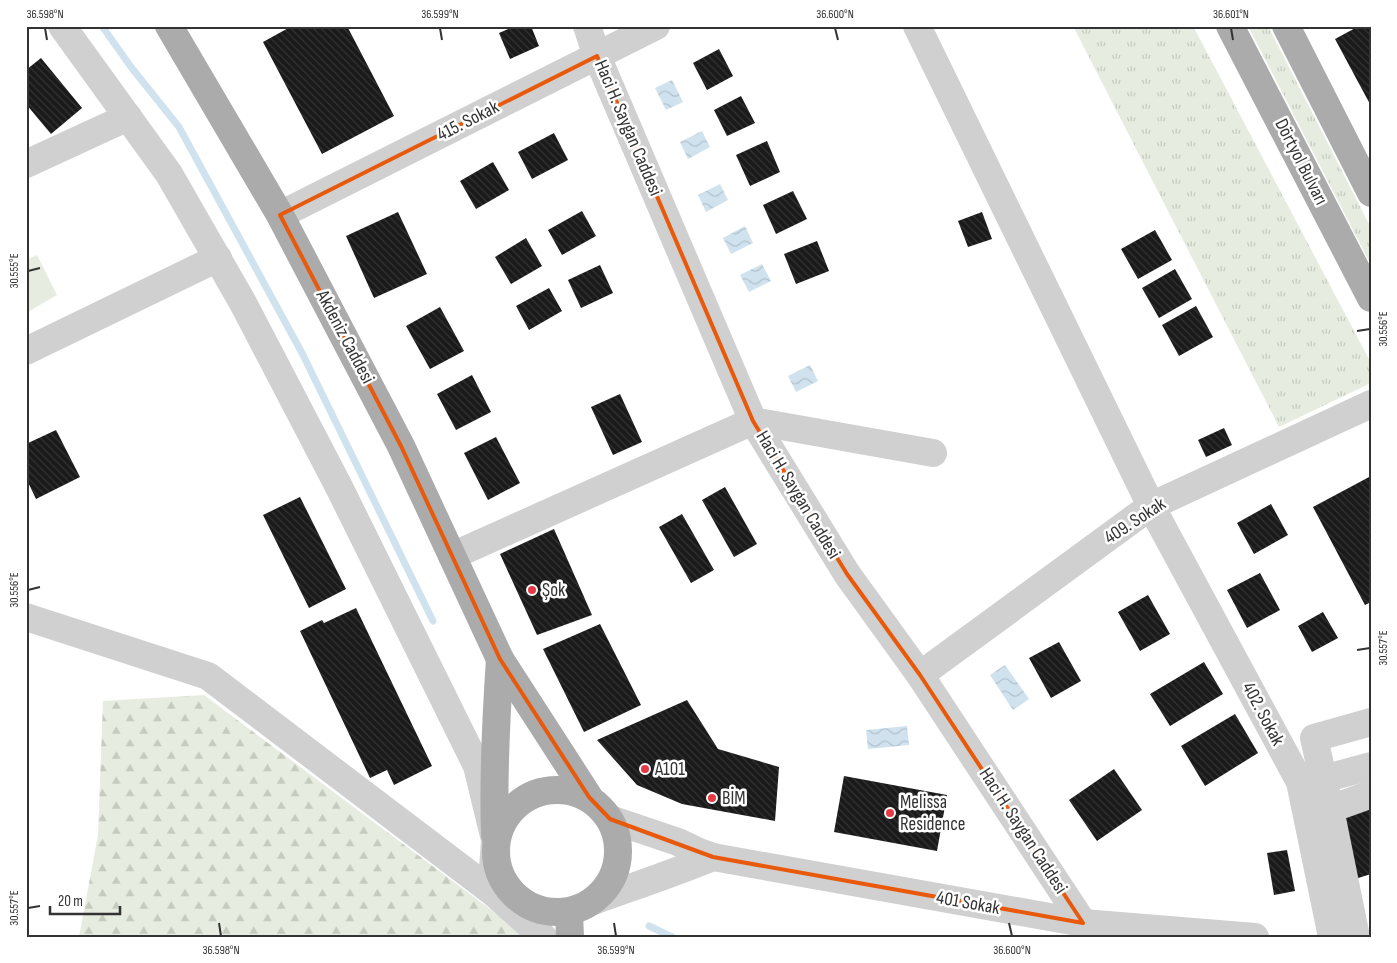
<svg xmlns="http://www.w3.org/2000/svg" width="1397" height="963" viewBox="0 0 1397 963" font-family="'Sofia Sans Condensed',sans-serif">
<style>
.grass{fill:url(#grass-tufts)}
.forest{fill:url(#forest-firs)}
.garden{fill:#e6ecdf}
.water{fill:url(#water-waves)}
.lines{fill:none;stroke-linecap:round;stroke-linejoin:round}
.stream{stroke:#cfe2ee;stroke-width:7}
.building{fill:url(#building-back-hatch)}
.minor{stroke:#d0d0d0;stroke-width:28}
.major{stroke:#ababab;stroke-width:28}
.marked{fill:none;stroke:#e8590c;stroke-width:4;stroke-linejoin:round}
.ticks{fill:none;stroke:#333;stroke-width:2}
.poi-dot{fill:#e63946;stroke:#fff;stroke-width:2}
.labels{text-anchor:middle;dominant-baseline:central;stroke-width:5;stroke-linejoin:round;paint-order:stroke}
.street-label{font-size:19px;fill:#333;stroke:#fff}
.poi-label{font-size:19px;fill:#333;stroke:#fff;text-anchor:start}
.neatline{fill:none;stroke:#333;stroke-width:2}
.ticks-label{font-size:12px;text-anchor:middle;fill:#333}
</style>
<defs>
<pattern id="grass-tufts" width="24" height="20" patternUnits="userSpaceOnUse" patternTransform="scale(1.25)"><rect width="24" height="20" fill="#e6ecdf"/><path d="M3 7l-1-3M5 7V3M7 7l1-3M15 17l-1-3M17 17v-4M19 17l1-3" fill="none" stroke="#c6cbc0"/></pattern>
<pattern id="forest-firs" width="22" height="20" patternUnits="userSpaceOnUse" patternTransform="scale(1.25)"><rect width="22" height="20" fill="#e6ecdf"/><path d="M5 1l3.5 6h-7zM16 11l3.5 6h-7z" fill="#c6cbc0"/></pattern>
<pattern id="water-waves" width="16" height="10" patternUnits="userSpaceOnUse" patternTransform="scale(1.25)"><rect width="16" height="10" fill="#cfe2ee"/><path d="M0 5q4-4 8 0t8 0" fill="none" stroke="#b2c2cd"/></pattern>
<pattern id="building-back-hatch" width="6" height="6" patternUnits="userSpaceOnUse" patternTransform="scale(1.25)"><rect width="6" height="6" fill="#1a1a1a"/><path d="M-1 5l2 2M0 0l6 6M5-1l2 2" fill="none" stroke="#333"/></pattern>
</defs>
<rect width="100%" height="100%" fill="#fff"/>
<!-- grass -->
<g class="grass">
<path d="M1073 26H1193L1371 363V383L1279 427Z"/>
<path d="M1248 26H1268L1371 228V265Z"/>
</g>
<!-- forest -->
<path class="forest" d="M204 695 502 918 529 937H79L98 835 103 701Z"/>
<!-- garden -->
<path class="garden" d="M37 255 57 295 26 313V260Z"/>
<!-- water -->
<g class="water">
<path d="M672 80 683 102 666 110 655 88Z"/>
<path d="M702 131 710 147 688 159 680 142Z"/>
<path d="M720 184 728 200 706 212 698 195Z"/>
<path d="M745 226 753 243 731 254 723 238Z"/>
<path d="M762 264 771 281 749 292 740 275Z"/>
<path d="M810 365 818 381 796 392 788 376Z"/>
<path d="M1005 665 1029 699 1013 710 990 675Z"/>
<path d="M907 726 909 745 868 749 866 730Z"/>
</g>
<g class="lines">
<!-- stream -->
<g class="stream">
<path d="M102 26 131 67 179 127 302 353 433 621"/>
<path d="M649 926 672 937"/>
</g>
</g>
<!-- building -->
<g class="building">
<path d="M292 26H347L394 116 322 154 263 42Z"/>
<path d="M515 26H531L539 46 510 59 499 33Z"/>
<path d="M1359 26H1371V106L1335 39Z"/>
<path d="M719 49 733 76 707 90 693 63Z"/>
<path d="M41 58 82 108 51 134 26 104V70Z"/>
<path d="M741 96 755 123 727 136 714 110Z"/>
<path d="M554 133 568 160 532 179 518 152Z"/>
<path d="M767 141 780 172 750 186 736 155Z"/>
<path d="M493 162 509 190 476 209 460 181Z"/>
<path d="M793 191 807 219 776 234 763 205Z"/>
<path d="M582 211 596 236 562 255 548 230Z"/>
<path d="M398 212 427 274 374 298 346 236Z"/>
<path d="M982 212 992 239 968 247 958 221Z"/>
<path d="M1155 230 1172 260 1138 279 1121 249Z"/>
<path d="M526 238 542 266 511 284 495 257Z"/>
<path d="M817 241 829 271 796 284 784 254Z"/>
<path d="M600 265 613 293 581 308 568 280Z"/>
<path d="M1175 269 1192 299 1159 318 1142 288Z"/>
<path d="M549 288 562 311 529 330 516 306Z"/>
<path d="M1196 306 1213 337 1179 356 1162 325Z"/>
<path d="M440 307 464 351 430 369 406 326Z"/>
<path d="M472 375 491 412 456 430 437 394Z"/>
<path d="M620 394 642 442 613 455 591 407Z"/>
<path d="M1224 428 1232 445 1206 457 1198 440Z"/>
<path d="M56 430 80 477 36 499 26 478V444Z"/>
<path d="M496 437 520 483 488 500 464 453Z"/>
<path d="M1371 476V602L1365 605 1313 507Z"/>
<path d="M725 487 757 544 734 557 702 500Z"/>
<path d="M300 497 346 589 309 608 263 515Z"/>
<path d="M1271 504 1288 535 1254 554 1237 523Z"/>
<path d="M682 514 714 570 691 583 659 527Z"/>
<path d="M554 529 592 615 537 635 500 554Z"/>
<path d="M1260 573 1280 610 1247 628 1227 590Z"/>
<path d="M1148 595 1170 634 1140 651 1118 612Z"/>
<path d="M356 608 432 766 394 785 387 770 370 778 300 631 322 620 324 623Z"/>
<path d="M1323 612 1338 638 1312 652 1298 626Z"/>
<path d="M600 624 641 705 584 732 543 649Z"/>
<path d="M1059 642 1081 681 1051 698 1029 658Z"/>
<path d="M1204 662 1223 694 1170 726 1150 694Z"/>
<path d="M687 700 718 749 779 767 775 821 682 804 637 785 597 740Z"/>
<path d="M1235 714 1258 753 1205 786 1181 746Z"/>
<path d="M1114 769 1142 810 1097 841 1069 800Z"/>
<path d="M844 776 947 795 937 851 834 832Z"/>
<path d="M1371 787V874L1355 879 1343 810Z"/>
<path d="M1287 850 1295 891 1274 895 1267 853Z"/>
</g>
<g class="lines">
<!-- minor -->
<g class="minor">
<path d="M62 26 169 174 243 303 339 487 477 766 495 840 493 869 494 893"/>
<path d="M587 26 597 56 753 421 847 574 920 675 1083 923"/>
<path d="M917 26 1151 506 1300 782 1332 937"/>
<path d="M26 164 128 117"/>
<path d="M280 215 656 26"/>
<path d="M26 351 218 258"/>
<path d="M452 556 753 421 933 453"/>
<path d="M26 617 208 676 494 893 543 937"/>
<path d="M920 675 1151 506 1371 404"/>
<path d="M1323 779 1371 766"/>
<path d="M1330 809 1314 738 1371 722"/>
<path d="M610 819 678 842 699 852 713 857 1083 923 1255 937"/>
<path d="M596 900C635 886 674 873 713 857"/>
<path d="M1356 937 1330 809 1369 795"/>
</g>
<!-- major -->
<g class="major">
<path d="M169 26 280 215 401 446 500 659 589 797"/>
<path d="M1230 26 1371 298"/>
<path d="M1286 26 1371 193"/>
<circle cx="557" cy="851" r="61"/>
<path d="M495 835C493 776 496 718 500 659"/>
<path d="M569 913 570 937"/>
</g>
</g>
<!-- marked area -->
<path class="marked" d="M597 56 753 421 847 574 920 675 1083 923 713 857 610 819 589 797 500 659 401 446 280 215Z"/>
<!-- ticks -->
<path class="ticks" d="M45 28 47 40M440 28 442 40M835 28 838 40M1231 28 1233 40M28 271 40 268M1357 331 1370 329M28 590 40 587M1357 650 1370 648M28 908 40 906M219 923 221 936M614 923 616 936M1009 923 1012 936"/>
<!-- markers -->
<g class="poi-dot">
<circle cx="532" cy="590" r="5"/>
<circle cx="645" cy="769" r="5"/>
<circle cx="712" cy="798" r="5"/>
<circle cx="890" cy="813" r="5"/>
</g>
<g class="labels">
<!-- street labels -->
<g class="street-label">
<text transform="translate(468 121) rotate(-27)">415. Sokak</text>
<text transform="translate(628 128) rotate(67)">Haci H. Saygan Caddesi</text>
<text transform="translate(1301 162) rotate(63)">Dörtyol Bulvarı</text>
<text transform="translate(345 337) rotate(62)">Akdeniz Caddesi</text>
<text transform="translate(798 495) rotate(59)">Haci H. Saygan Caddesi</text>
<text transform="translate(1135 521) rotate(-33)">409. Sokak</text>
<text transform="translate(1263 714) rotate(62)">402. Sokak</text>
<text transform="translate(1023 831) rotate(57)">Haci H. Saygan Caddesi</text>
<text transform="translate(968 903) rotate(10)">401 Sokak</text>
</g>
<!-- poi labels -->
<g class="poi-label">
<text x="542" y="590">Şok</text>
<text x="655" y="769">A101</text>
<text x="722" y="798">BİM</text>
<text x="900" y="802">Melissa<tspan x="900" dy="22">Residence</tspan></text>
</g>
</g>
<!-- border -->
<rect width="1397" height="963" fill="none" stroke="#ffffff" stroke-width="55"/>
<!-- scale -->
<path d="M50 906v8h70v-8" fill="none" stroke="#333333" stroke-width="2.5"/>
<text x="58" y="906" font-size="15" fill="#333333" stroke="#ffffff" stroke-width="4" paint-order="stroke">20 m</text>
<rect x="28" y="28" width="1342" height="908" class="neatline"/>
<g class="ticks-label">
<text x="45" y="18">36.598°N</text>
<text x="440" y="18">36.599°N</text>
<text x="835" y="18">36.600°N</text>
<text x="1231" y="18">36.601°N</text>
<text transform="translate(14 271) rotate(-90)" y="4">30.555°E</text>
<text transform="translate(1383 329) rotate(-90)" y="4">30.556°E</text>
<text transform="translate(14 590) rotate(-90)" y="4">30.556°E</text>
<text transform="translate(1383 648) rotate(-90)" y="4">30.557°E</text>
<text transform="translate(14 908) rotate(-90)" y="4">30.557°E</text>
<text x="221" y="954">36.598°N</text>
<text x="616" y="954">36.599°N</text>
<text x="1012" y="954">36.600°N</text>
</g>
</svg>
